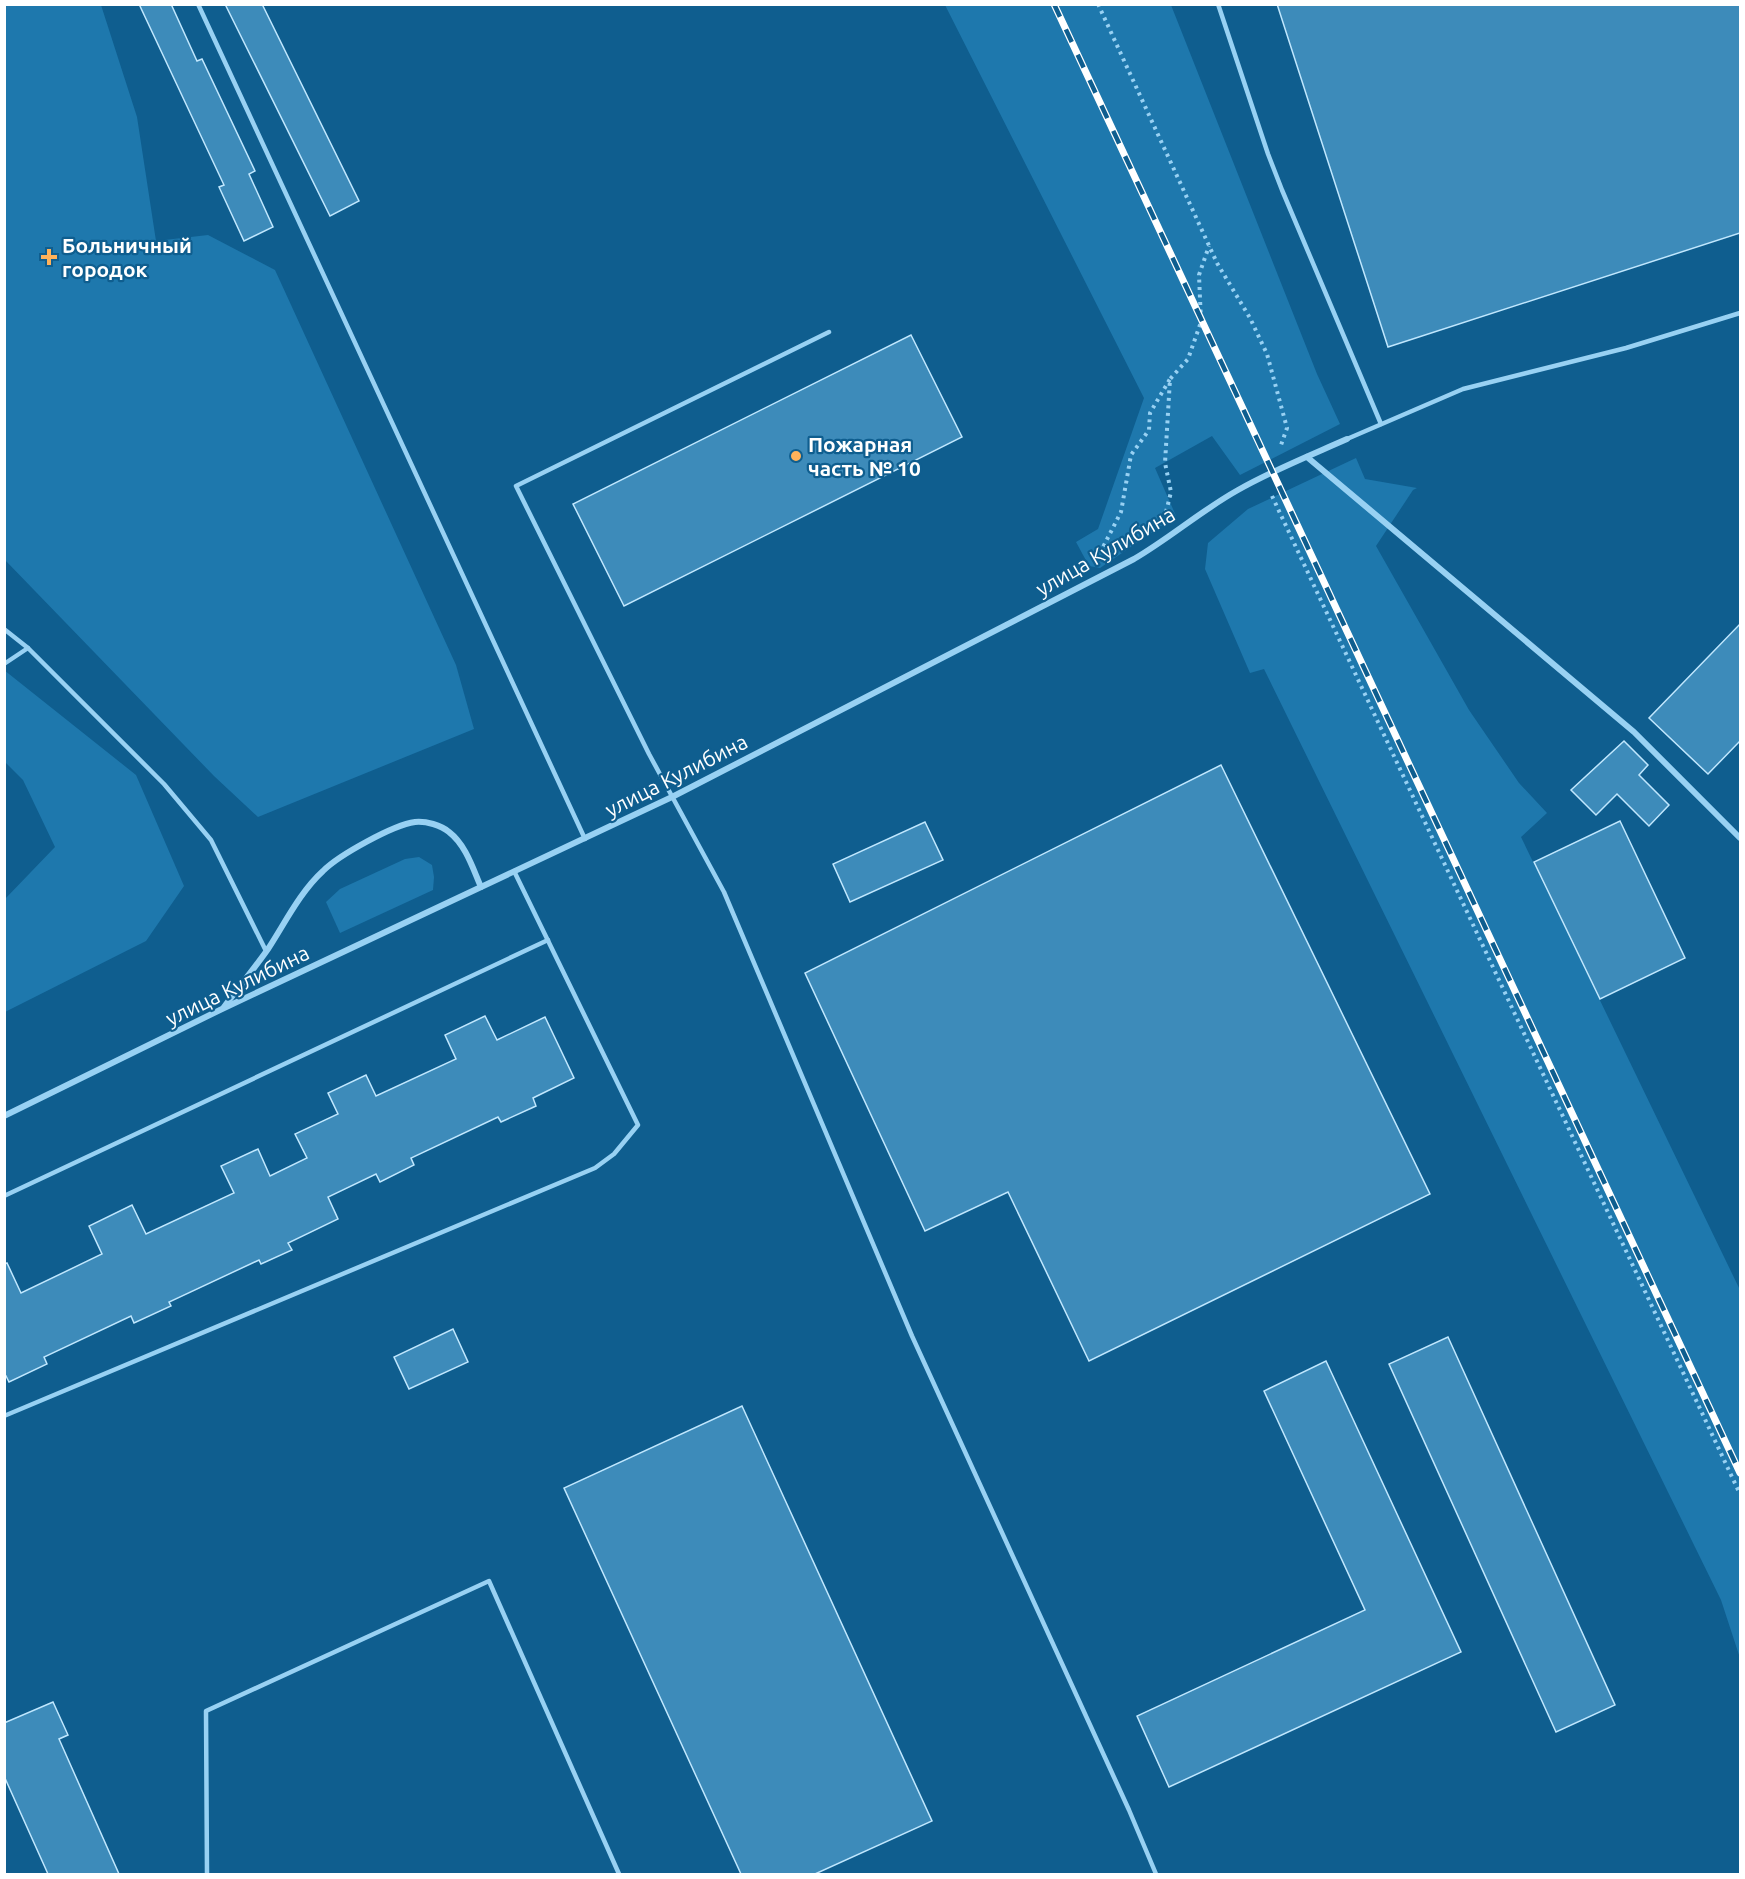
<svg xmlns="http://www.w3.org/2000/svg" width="1745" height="1879" viewBox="0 0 1745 1879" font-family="Ubuntu,sans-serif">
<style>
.green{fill:#1e78ad}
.building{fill:#3d8bba;stroke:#c0e7fe;stroke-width:1.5}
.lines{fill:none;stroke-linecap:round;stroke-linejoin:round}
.path{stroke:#98d1f3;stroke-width:4;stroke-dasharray:3 4.5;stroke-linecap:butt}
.lane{stroke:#98d1f3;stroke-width:4.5}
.street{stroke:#98d1f3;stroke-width:6}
.rail-casing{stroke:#fff;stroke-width:7}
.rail{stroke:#0f5e8f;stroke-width:4.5;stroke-dasharray:14;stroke-linecap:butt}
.poi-dot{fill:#ffb25a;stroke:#0f5e8f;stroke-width:2}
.labels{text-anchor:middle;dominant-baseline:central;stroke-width:4.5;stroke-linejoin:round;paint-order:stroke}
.poi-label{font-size:21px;font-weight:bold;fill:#fff;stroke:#0f5e8f;text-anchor:start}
.street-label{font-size:21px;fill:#fff;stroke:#0f5e8f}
</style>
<rect width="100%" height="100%" fill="#0f5e8f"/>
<!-- green -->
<g class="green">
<path d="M5 4 101 5 137 117 156 241 208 235 275 270 456 665 474 729 258 817 214 776 5 560Z"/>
<path d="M945 5H1171L1317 374 1340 424 1240 475 1212 436 1155 468 1176 516 1100 568 1089 566 1076 542 1098 529 1144 398Z"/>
<path d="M1356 458 1365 479 1417 488 1413 490 1376 546 1469 710 1519 783 1547 813 1521 837 1740 1290V1658L1721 1600 1264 669 1250 673 1205 569 1208 543 1248 509Z"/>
<path d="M4 670 136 775 184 886 146 941 5 1012V899L55 847 23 780 5 762Z"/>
<path d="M419 857 432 865 434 877 433 890 340 933 326 902 340 889 405 859Z"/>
</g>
<!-- building -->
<g class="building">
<path d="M139 4H171L197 61 202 59 255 171 249 174 273 227 244 241 219 187 224 185Z"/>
<path d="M225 4H262L359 201 330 216Z"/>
<path d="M1277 4H1740V233L1388 347Z"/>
<path d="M911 335 962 437 624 606 573 504Z"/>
<path d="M1740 624V741L1708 774 1649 718Z"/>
<path d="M1624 741 1648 765 1639 775 1669 805 1649 826 1617 794 1596 815 1571 790Z"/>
<path d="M1221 765 1430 1194 1089 1361 1008 1192 925 1231 805 973Z"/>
<path d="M1620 821 1685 958 1600 999 1534 862Z"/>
<path d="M925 822 943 860 850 902 833 864Z"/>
<path d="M485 1016 497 1040 545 1017 574 1078 533 1098 536 1106 501 1122 498 1117 411 1158 414 1165 380 1182 376 1174 328 1197 338 1219 288 1243 292 1250 261 1264 259 1260 169 1302 171 1306 134 1323 131 1316 44 1357 47 1364 9 1382 6 1376 4 1377V1264L7 1263 21 1293 102 1254 89 1226 132 1205 146 1234 234 1193 221 1166 258 1149 270 1176 307 1158 295 1134 338 1114 328 1093 366 1075 376 1096 456 1059 445 1035Z"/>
<path d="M453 1329 468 1362 409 1389 394 1357Z"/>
<path d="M1448 1337 1615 1705 1556 1732 1389 1364Z"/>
<path d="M1326 1361 1461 1652 1169 1787 1137 1716 1365 1610 1264 1391Z"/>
<path d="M742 1406 932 1821 815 1874H741L564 1488Z"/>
<path d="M53 1702 68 1735 59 1739 119 1874H48L4 1776V1723Z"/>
</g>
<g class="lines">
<!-- path -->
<g class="path">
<path d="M1098 4 1217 263 1250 318 1267 354 1287 428 1281 445"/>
<path d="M1272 496 1740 1494"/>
<path d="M1166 512 1171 492 1165 463 1170 379 1188 359 1201 322 1199 275 1209 246"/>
<path d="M1100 553 1121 512 1131 455 1149 430 1150 413 1170 379"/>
</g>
<!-- lane -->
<g class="lane">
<path d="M198 4 585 839"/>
<path d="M1218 4 1268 154 1282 190 1381 424"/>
<path d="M829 332 516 486 649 754 724 892 912 1336 1129 1810 1156 1874"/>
<path d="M1347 439 1463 389 1626 348 1740 313"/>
<path d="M4 629 28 648 164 784 211 840 266 951"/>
<path d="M4 664 28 648"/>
<path d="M4 1196 548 940"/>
<path d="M4 1416 595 1168 614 1154 638 1125 514 871"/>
<path d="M207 1874 206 1711 489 1581 619 1874"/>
</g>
<!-- street -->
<g class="street">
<path d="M1307 457 1634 732 1740 838"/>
<path d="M224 1007C238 988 254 969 268 949 285 923 300 892 323 871 339 855 393 825 415 822 426 821 441 825 449 832 466 845 473 869 481 887"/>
<path d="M4 1116 222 1009 672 797 1134 559C1170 538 1202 510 1238 490 1273 470 1311 455 1347 439"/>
</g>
<defs>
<path id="rail" d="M1054 4 1740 1473"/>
</defs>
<!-- rail casing -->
<use href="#rail" class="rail-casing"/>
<!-- rail -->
<use href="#rail" class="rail"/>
</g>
<!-- markers -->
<g class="poi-dot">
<path d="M46 248h6v6h6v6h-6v6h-6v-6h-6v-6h6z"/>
<circle cx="796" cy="456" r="6"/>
</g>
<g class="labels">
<!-- poi labels -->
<g class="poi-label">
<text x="62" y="245">Больничный<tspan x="62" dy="24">городок</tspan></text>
<text x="808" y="444">Пожарная<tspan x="808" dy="24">часть № 10</tspan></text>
</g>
<!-- street labels -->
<g class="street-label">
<text transform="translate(1105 551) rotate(-30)">улица Кулибина</text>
<text transform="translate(676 775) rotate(-27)">улица Кулибина</text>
<text transform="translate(237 985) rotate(-26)">улица Кулибина</text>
</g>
</g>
<!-- border -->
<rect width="1745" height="1879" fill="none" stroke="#ffffff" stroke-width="12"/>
</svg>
